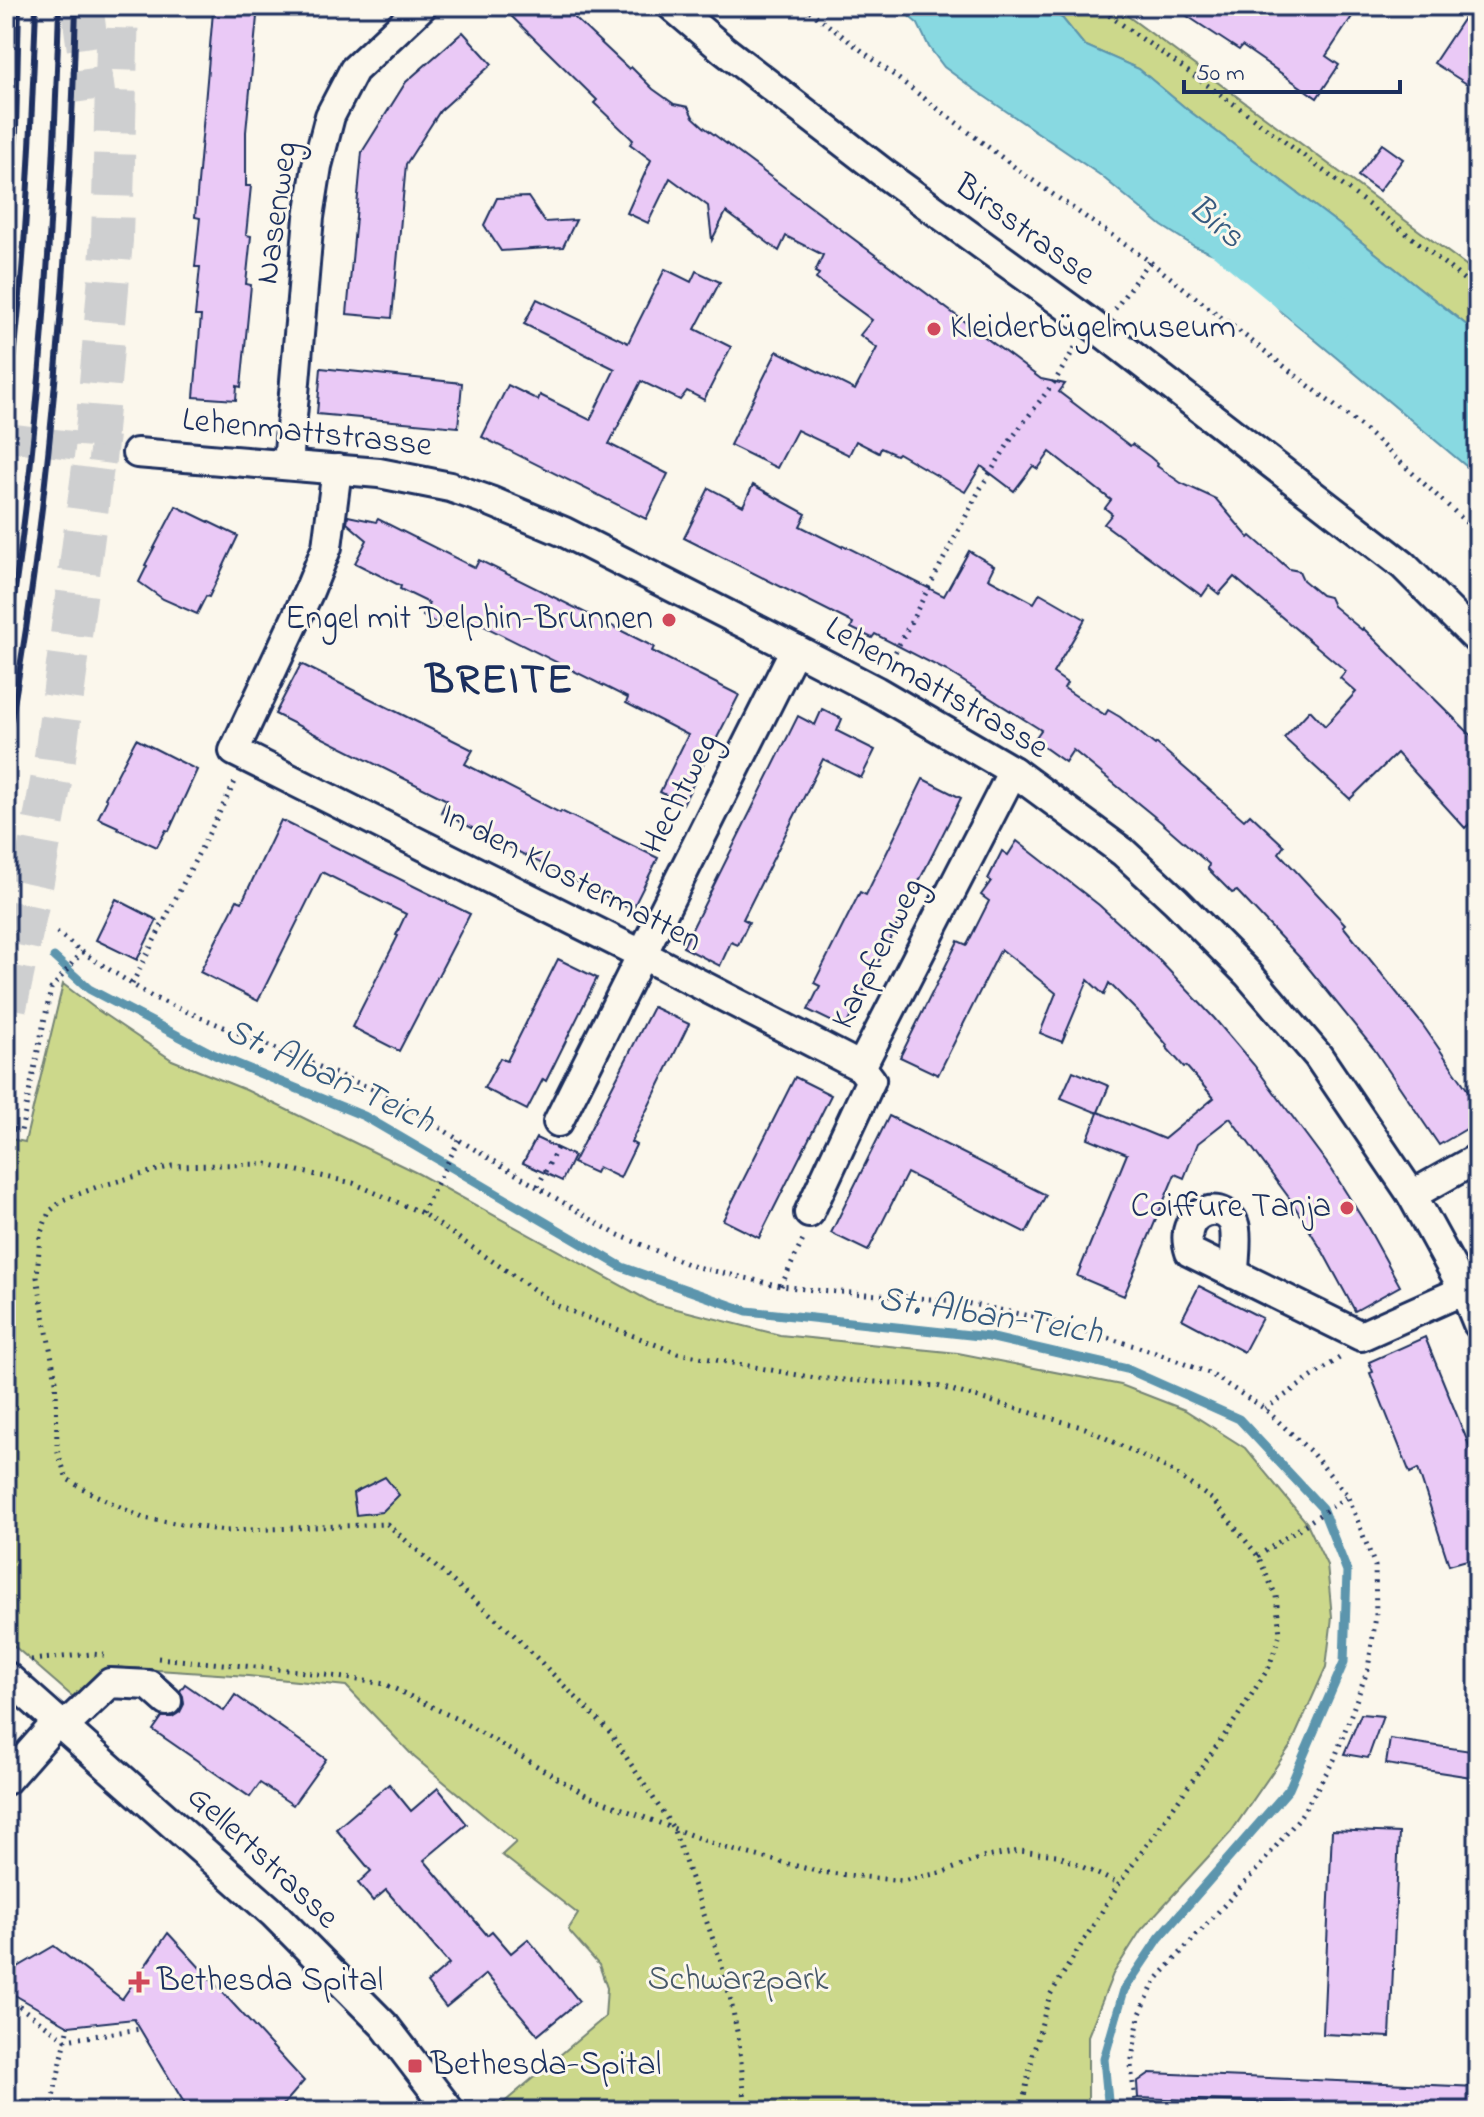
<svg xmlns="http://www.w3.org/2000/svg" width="1484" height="2117" viewBox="0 0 1484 2117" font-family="'Indie Flower',sans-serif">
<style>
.green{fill:#ccd88b;stroke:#748474;stroke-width:2}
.water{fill:#88d9e1;stroke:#5c95ad;stroke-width:2}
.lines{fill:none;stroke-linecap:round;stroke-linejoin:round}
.stream{stroke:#5c95ad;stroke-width:9}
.river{stroke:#88d9e1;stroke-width:52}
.building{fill:#eac9f6;stroke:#1b2f5e;stroke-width:2}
.minor-tunnel{stroke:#cecfd0;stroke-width:28;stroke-dasharray:28 14;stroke-linecap:butt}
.highway-tunnel{stroke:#cecfd0;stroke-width:42;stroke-dasharray:42 21;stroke-linecap:butt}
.minor-casing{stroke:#1b2f5e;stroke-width:34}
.path{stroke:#1b2f5e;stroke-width:5;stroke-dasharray:2 6;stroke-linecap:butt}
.minor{stroke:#fbf7ec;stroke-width:28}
.rail{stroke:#1b2f5e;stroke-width:6}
.poi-dot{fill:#d1495b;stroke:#fbf7ec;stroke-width:3}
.labels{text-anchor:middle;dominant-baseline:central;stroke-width:6;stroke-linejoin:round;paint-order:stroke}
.street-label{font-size:34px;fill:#1b2f5e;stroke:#fbf7ec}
.poi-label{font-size:34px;fill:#1b2f5e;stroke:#fbf7ec;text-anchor:start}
.park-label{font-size:34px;fill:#475969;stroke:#fbf7ec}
.water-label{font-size:36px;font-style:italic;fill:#365a7f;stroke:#fbf7ec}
.district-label{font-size:42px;font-weight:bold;letter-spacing:2px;fill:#1b2f5e;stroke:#fbf7ec}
</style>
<rect width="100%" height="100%" fill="#fbf7ec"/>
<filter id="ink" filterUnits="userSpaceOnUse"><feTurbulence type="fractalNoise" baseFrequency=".0125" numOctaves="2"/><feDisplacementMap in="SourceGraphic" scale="16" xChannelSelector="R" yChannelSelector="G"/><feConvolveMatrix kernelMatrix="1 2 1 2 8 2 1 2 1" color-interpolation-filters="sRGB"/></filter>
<g filter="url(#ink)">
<!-- green -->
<g class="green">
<path d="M1045 6H1114L1478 274V334L1340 225 1188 110 1139 69 1084 45 1063 19Z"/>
<path d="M63 984 96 1009 172 1060 246 1090 419 1174 653 1303 780 1335 958 1353 1121 1385 1185 1410 1245 1448 1307 1523 1327 1565 1332 1617 1326 1667 1291 1745 1231 1832 1141 1930 1113 1974 1088 2036V2111H494L605 2017 607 1988 599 1965 568 1930 578 1914 502 1855 516 1842 414 1757 346 1686 248 1676 112 1667 73 1697 6 1639V1138L25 1142Z"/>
</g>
<!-- water -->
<path class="water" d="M897 6H1045L1063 19 1084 45 1139 69 1188 110 1340 225 1478 334V476L1283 313 1260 288 1286 258 1277 243 1248 268 1194 246 1162 226 1100 175 978 92 944 67 929 47 918 24Z"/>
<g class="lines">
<!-- stream -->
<path class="stream" d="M54 957 89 989 215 1055 364 1116 622 1267 747 1311 989 1337 1127 1369 1239 1419 1322 1508 1347 1571 1344 1662 1289 1789 1159 1938 1124 1990 1104 2059 1109 2111"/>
<!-- river -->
<path class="river" d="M1203 213 1328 316"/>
</g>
<!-- building -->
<g class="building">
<path d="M216 6H258L246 132V186H251L246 235 251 236 246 284 251 285 241 387 237 386 236 400 194 397 201 316H195L200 267H195L200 218 195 217 213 12 215 13Z"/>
<path d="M501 6H562L629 69 631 67 653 89 674 104 688 107 693 117 704 127 1041 379 1065 384 1059 392 1130 446 1132 444 1150 457 1158 464 1157 466 1181 483 1216 499 1249 538 1251 536 1289 569 1299 571 1303 580 1321 595 1329 597 1333 606 1362 630 1363 628 1478 742V816L1465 828 1397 753 1350 799 1284 738 1310 710 1325 726 1356 692 1340 678 1346 671 1234 577 1219 594 1209 586 1202 596 1104 524 1112 514 1105 508 1111 500 1050 452 1038 469 1033 466 1014 491 981 466 965 492 898 453 896 455 881 448 879 453 856 441 849 455 797 430 777 468 730 445 777 351 855 390 877 348 860 335 872 320 816 279 819 274 815 272 823 255 786 236 779 251 726 212 712 240 708 206 670 178 648 223 627 213 651 160 630 144 633 140 594 103 597 100Z"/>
<path d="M1172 6H1359L1326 56 1339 65 1317 98 1242 46 1239 50Z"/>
<path d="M1472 6H1478V91L1434 63Z"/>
<path d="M463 32 492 64 440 111 406 164 392 318 347 314 362 152 406 82Z"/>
<path d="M1382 144 1403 159 1379 191 1358 176Z"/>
<path d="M528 197 545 222 576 220 563 247 501 251 484 225 497 198Z"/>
<path d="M665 269 691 282 696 271 720 282 695 329 731 347 704 400 687 391 680 400 641 381 609 444 668 474 646 519 482 437 508 385 538 400 540 395 590 420 615 369 524 324 537 299 628 343Z"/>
<path d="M321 368 462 383 458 427 317 414Z"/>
<path d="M753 485 806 514 800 526 842 547 843 545 944 596 969 551 994 566 988 578 1034 603 1040 593 1085 619 1053 673 1067 683 1064 688 1105 715 1108 710 1120 717 1155 745 1156 743 1244 820 1250 814 1284 846 1279 853 1345 924 1343 926 1422 1024 1478 1105V1122L1439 1145 1374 1049 1302 960 1237 891 1232 893 1208 869 1209 864 1161 822 1073 750 1065 762 1034 740 1041 730 947 671 875 634 872 638 851 628 853 623 684 538 709 488 743 506Z"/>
<path d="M176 506 238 536 209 597 206 596 197 614 163 599 139 582 147 566 145 565Z"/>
<path d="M348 516 376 522 378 519 475 568 479 560 654 647 652 651 739 695 683 804 660 792 688 735 626 703 628 698 454 611 445 628 423 616 429 603 400 589 401 586 355 563 367 540 347 523Z"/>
<path d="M301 664 473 750 465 764 560 813 561 811 658 858 632 910 441 812 447 800 275 714Z"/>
<path d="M822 709 842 719 837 731 875 750 861 778 823 759 743 919 749 922 738 945 731 942 720 966 683 947 798 716 815 725Z"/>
<path d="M136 739 197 770 169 831 166 830 157 847 117 829 118 827 98 818 107 800 105 798Z"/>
<path d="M923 779 961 798 845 1028 808 1010 820 986 814 983 860 892 866 895Z"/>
<path d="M281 820 470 914 399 1051 352 1027 398 936 396 935 406 914 322 872 258 1001 200 972 237 900 242 902Z"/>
<path d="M1017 841 1099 905 1159 960 1214 1018 1254 1065 1332 1170 1367 1226 1400 1286 1355 1311 1323 1252 1290 1199 1230 1118 1198 1143 1184 1178 1175 1174 1124 1296 1077 1276 1127 1154 1088 1138 1098 1113 1061 1098 1073 1071 1109 1086 1098 1112 1164 1139 1214 1098 1186 1066 1184 1067 1166 1047 1167 1045 1139 1013 1109 983 1104 995 1088 980 1062 1042 1040 1033 1056 993 1001 949 938 1075 900 1057 958 941 967 945 989 901 981 895 991 881 988 879 1002 851 1008 855Z"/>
<path d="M116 899 157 920 137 960 96 940Z"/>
<path d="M558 959 597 978 546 1081 543 1079 527 1110 484 1088 500 1058 507 1061Z"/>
<path d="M653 1007 689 1024 631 1142 636 1145 620 1178 598 1167 595 1173 573 1163Z"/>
<path d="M795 1077 831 1095 759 1238 723 1220Z"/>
<path d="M889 1116 1046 1195 1026 1233 907 1173 868 1251 831 1233Z"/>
<path d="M536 1138 574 1156 562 1181 523 1163Z"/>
<path d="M1199 1286 1262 1318 1244 1352 1182 1319Z"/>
<path d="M1425 1337 1478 1467V1557L1449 1565 1418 1469 1410 1473 1370 1373 1373 1372 1369 1362Z"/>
<path d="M385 1477 399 1495 382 1512 356 1515 353 1493Z"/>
<path d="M185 1684 224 1711 235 1695 326 1759 293 1805 260 1783 250 1797 153 1730 162 1717H172L180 1712 184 1704 183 1696 180 1691Z"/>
<path d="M1361 1714 1383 1716 1368 1758 1344 1754Z"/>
<path d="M1390 1739 1478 1752V1778L1386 1764Z"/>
<path d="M389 1784 411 1811 438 1788 467 1824 424 1860 487 1935 492 1931 511 1953 528 1939 579 2001 538 2035 486 1974 446 2007 427 1983 449 1964 386 1890 373 1901 358 1883 371 1871 336 1829Z"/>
<path d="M1332 1830 1399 1833 1390 2037 1323 2034Z"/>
<path d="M168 1933 304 2081 278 2111H189L134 2019 69 2026 6 1990V1974L54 1946 122 1999Z"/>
<path d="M1150 2073 1478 2087V2111H1430L1364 2108V2106L1138 2098 1137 2082Z"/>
</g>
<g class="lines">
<!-- minor-tunnel -->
<path class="minor-tunnel" d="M6 437 137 453"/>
<!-- highway-tunnel -->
<g class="highway-tunnel">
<path d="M82 6 95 100"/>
<path d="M6 1007 33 881 54 765 93 467 112 240 118 6"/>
</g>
<defs>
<g id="minor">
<path d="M672 6 724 50 886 175 1090 323 1403 565 1478 640"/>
<path d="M137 453 379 473 450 487 490 501 564 532 795 649 876 691 1013 771 1123 852 1176 901 1248 974 1318 1056 1412 1195 1464 1290 1478 1324"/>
<path d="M288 464 309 217 317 166 330 116 354 70 422 6"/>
<path d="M337 469 327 547 309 591 234 751 641 954 861 1067 871 1080 809 1213"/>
<path d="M861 1067 1013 771"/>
<path d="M558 1122 795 649"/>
<path d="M1412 1195 1478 1158"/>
<path d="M1234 1274C1234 1260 1237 1243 1235 1229 1231 1198 1175 1207 1190 1252L1361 1336 1464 1290"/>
<path d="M6 1676 273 1913 385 2026 450 2111"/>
<path d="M64 1727 110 1683 149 1685 167 1701"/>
<path d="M6 1780 58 1721"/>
</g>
</defs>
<!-- minor casing -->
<use href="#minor" class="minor-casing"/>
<!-- path -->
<g class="path">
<path d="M803 6 1025 175 1149 261 1362 427 1478 533"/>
<path d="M1096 6 1252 117 1419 243 1478 291"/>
<path d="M1115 309 1149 261"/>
<path d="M888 666 980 489 1012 438 1055 381 1077 344"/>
<path d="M57 932 79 950 152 997 394 1098 459 1140 614 1233 692 1266 781 1286 814 1290 956 1301 1039 1318 1145 1349 1209 1373 1265 1409 1310 1451 1348 1496 1375 1566 1376 1616 1368 1669 1334 1760 1300 1817 1259 1867 1155 1981 1139 2016 1131 2065 1136 2111"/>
<path d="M132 984 235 782"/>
<path d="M6 1127 21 1131 51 989 82 952"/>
<path d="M538 1186 557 1148"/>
<path d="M422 1213 459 1140"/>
<path d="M781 1286 803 1240"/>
<path d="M1265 1409 1341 1357"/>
<path d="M1258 1556 1348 1496"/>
<path d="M158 1658 298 1671 385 1684 461 1721 586 1795 722 1847 820 1872 902 1881 944 1872 981 1858 1019 1851 1057 1855 1119 1884"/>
<path d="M31 1660 92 1654 104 1655"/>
<path d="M6 1997 66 2040 140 2029"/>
<path d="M50 2111 69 2026"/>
<path d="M746 2111 739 2042 731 2001 720 1959 673 1828 609 1731 512 1633 387 1524 225 1531 143 1518 87 1491 67 1479 57 1450 56 1381 37 1277 40 1235 49 1212 63 1200 97 1187 172 1166 267 1164 353 1183 422 1213 558 1306 677 1353 815 1378 937 1386 1085 1428 1167 1468 1213 1500 1258 1556 1276 1596 1280 1634 1269 1667 1238 1716 1119 1884 1050 1995 1033 2054 1021 2111"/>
</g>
<!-- minor -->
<use href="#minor" class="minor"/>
<!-- rail -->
<g class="rail">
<path d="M6 272 16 131 19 6"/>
<path d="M6 428C24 288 31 147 36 6"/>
<path d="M6 650C40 437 53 221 59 6"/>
<path d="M6 750C51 505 69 255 76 6"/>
</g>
</g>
</g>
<!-- markers -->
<g class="poi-dot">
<circle cx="934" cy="329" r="8"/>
<circle cx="669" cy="620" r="8"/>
<circle cx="1347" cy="1208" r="8"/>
<path d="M135 1970h8v8h8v8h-8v8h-8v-8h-8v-8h8z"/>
<rect x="407" y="2058" width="16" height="16" rx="4"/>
</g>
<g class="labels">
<!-- street labels -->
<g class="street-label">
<text transform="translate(278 213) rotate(-82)">Nasenweg</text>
<text transform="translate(1024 231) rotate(36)">Birsstrasse</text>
<text transform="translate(307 434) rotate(6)">Lehenmattstrasse</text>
<text transform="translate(936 689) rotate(30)">Lehenmattstrasse</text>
<text transform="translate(681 794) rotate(-63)">Hechtweg</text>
<text transform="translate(571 879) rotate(27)">In den Klostermatten</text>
<text transform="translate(879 954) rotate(-63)">Karpfenweg</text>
<text transform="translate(262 1858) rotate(43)">Gellertstrasse</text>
</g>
<!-- poi labels -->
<g class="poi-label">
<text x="950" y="329">Kleiderbügelmuseum</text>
<text x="653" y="620" text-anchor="end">Engel mit Delphin-Brunnen</text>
<text x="1331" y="1208" text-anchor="end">Coiffure Tanja</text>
<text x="157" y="1982">Bethesda Spital</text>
<text x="431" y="2066">Bethesda-Spital</text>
</g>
<!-- park labels -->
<g class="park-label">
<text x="738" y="1981">Schwarzpark</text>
</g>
<!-- water labels -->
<g class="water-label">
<text transform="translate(1215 223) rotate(40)">Birs</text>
<text transform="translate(329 1077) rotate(25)">St. Alban-Teich</text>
<text transform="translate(990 1317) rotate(9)">St. Alban-Teich</text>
</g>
<!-- district labels -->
<g class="district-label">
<text x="500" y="681">BREITE</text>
</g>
</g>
<!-- margin -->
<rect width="1484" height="2117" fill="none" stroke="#fbf7ec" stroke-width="32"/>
<rect x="16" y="16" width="1452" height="2085" fill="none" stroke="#1b2f5e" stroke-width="3" filter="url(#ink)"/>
<!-- scale -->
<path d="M1184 80v12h216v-12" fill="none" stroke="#1b2f5e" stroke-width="4"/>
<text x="1196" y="80" font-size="24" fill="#1b2f5e" stroke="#fbf7ec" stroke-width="6" paint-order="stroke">50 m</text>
</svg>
